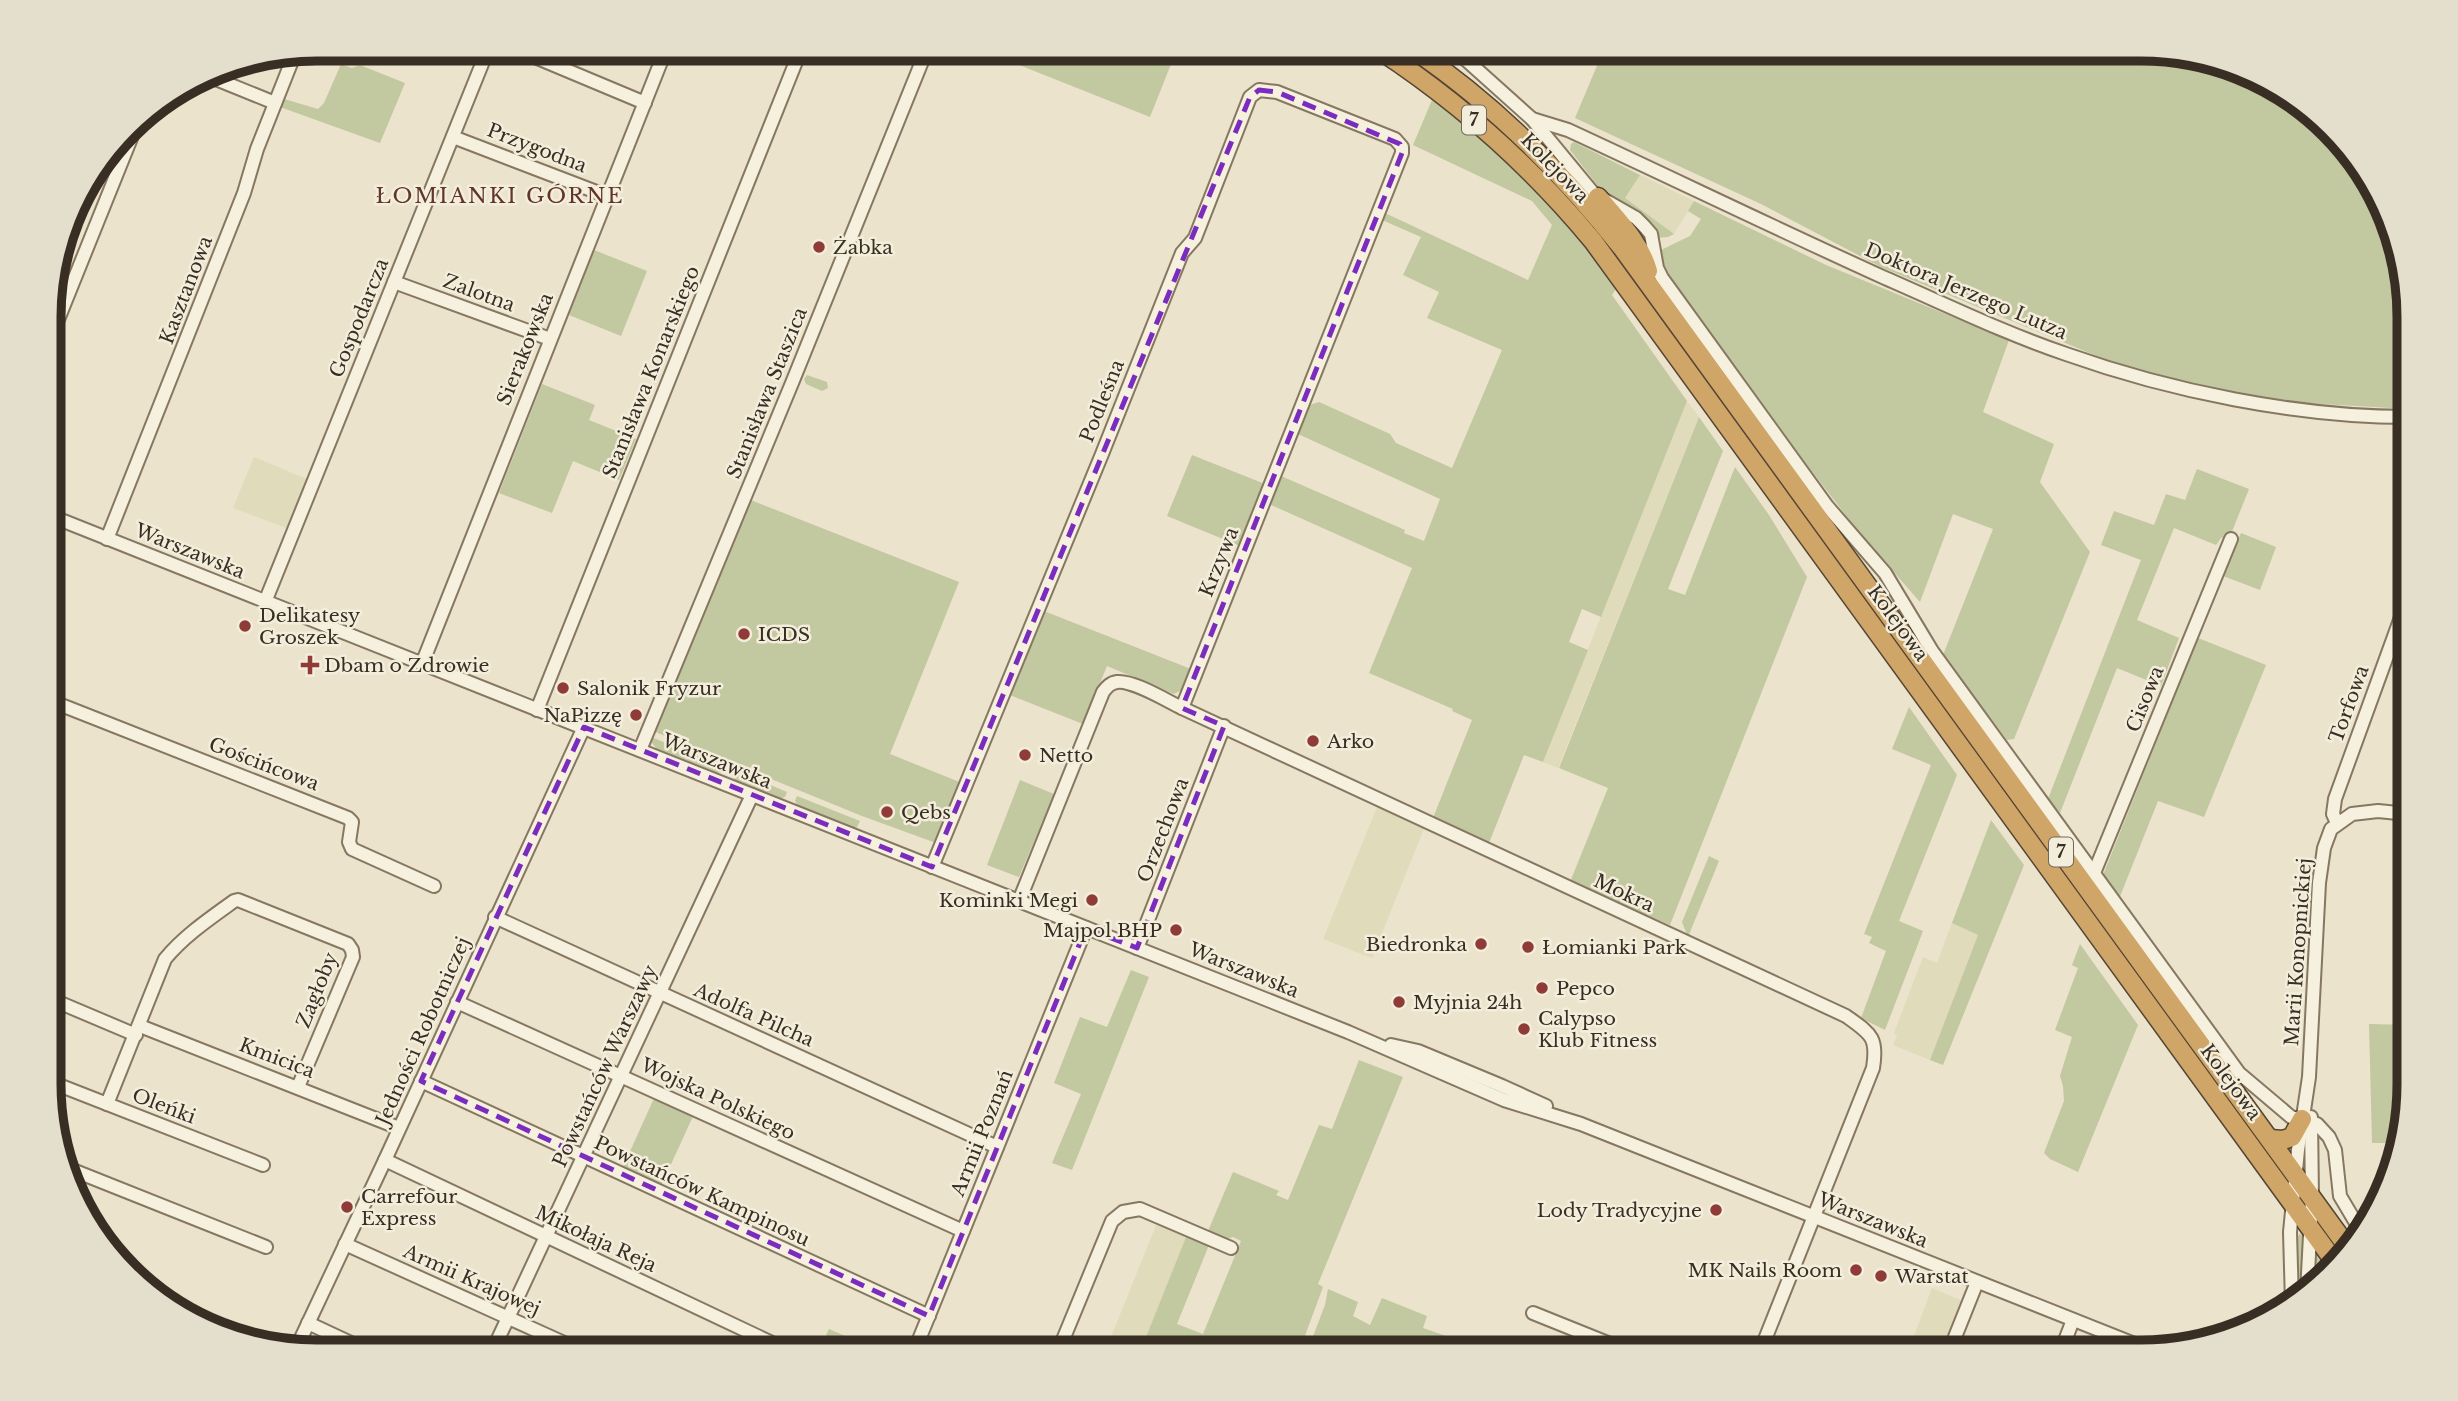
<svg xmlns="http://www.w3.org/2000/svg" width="2458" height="1401" viewBox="0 0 2458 1401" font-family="'Libre Baskerville',serif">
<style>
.farmland{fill:#e0dbba}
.green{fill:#c2c8a0}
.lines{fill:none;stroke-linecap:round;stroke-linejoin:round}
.minor-casing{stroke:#867761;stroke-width:16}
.highway-casing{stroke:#554535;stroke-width:21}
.minor{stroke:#f6f0df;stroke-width:12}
.highway{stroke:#cfa667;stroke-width:18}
.marked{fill:none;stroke:#7b2cbf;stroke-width:5;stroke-dasharray:14 9;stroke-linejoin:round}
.poi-dot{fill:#8f3b38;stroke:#f3eddb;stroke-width:2.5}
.labels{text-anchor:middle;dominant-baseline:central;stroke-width:5;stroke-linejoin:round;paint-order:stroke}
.shield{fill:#f3eddb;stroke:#71675a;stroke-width:2}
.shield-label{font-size:18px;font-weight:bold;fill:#392e23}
.street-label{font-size:19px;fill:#392e23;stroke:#f3eddb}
.poi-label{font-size:19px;fill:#392e23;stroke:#f3eddb;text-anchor:start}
.neighbourhood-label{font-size:21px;letter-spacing:2px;fill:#613527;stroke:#f3eddb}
.rim{fill:none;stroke:#392e23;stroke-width:9}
</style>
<rect width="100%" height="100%" fill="#ebe3cc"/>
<!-- farmland -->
<g class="farmland">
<path d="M1640 175 1694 201 1674 234 1625 198Z"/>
<path d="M1687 401 1699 417 1558 768 1543 762Z"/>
<path d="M254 457 309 480 289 529 233 508Z"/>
<path d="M1378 805 1425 826 1372 958 1323 939Z"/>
<path d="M1952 923 1978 935 1930 1060 1893 1045 1897 1036 1894 1033 1923 957 1937 963Z"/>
<path d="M1157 1223 1186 1237 1140 1352H1105Z"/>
<path d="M1932 1288 1965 1302 1945 1352H1908Z"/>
</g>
<!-- green -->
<g class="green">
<path d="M979 49H1177L1150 117Z"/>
<path d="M1355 49C1374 49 1403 74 1418 86 1439 102 1462 118 1482 135 1533 180 1576 233 1618 286L1612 295 1687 401 1601 617 1582 609 1569 642 1588 650 1543 762 1524 755 1489 843 1433 818 1472 720 1452 711 1453 709 1369 673 1412 568 1269 504 1281 476 1405 530 1404 533 1424 541 1440 499 1298 434 1310 405 1319 402 1390 434 1396 443 1452 468 1502 350 1427 318 1439 292 1403 275 1421 237 1382 220 1385 213 1528 280 1552 225 1532 201 1413 145 1432 100 1398 74Z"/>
<path d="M1604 49H2141L2211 58 2275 85 2364 168 2395 231 2408 299V409L2304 403 2244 396 2116 364 1881 267 1763 205 1575 118Z"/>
<path d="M341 64 352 68 360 65 405 83 380 143 280 107 284 99 318 109 324 103Z"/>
<path d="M1574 142 1640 175 1625 198 1674 234 1668 237 1656 238 1655 229 1645 218 1624 203 1608 199 1570 150 1571 144Z"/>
<path d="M1694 201 1826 265 2009 340 1983 412 2054 444 2040 482 2090 552 2014 739 2007 740 1943 655 1993 529 1953 514 1920 602 1861 535 1787 439 1663 268 1659 251 1690 236 1701 219 1688 211Z"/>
<path d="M594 250 647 271 621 336 569 315Z"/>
<path d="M807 375 827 382 828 388 822 391 806 384 804 379Z"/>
<path d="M542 384 595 405 589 420 636 439 619 480 573 461 552 513 499 493Z"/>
<path d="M1699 417 1723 451 1668 589 1685 595 1735 467 1769 515 1807 577 1670 925 1570 882 1608 788 1559 768Z"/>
<path d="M1192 455 1265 484 1240 546 1167 516Z"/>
<path d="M2197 469 2249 489 2231 534 2221 538 2216 545 2174 528 2137 620 2179 638 2161 686 2117 668 2060 813 2048 799 2141 560 2101 545 2114 511 2154 525 2166 494 2185 500Z"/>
<path d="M748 499 959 582 890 754 962 783 936 843 862 816 653 731Z"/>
<path d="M2241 533 2276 547 2260 590 2223 576Z"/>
<path d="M1044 611 1191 669 1182 690 1174 694 1107 666 1083 724 1010 695Z"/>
<path d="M2198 638 2266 665 2204 817 2158 801 2119 899 2103 875Z"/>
<path d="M1909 707 1957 775 1899 921 1923 931 1885 1030 1861 1018 1886 951 1869 943 1872 937 1864 934 1931 765 1892 749Z"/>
<path d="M651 737 724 766 722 772 717 773 657 749 652 743Z"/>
<path d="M734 770 787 792 785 797 779 799 735 781 732 775Z"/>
<path d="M1020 780 1054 794 1019 877 987 865Z"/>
<path d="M797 796 860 821 856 829 798 806 795 801Z"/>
<path d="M1991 820 2024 865 1943 1065 1930 1060 1978 935 1952 923Z"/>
<path d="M1709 856 1719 861 1688 937 1682 922Z"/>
<path d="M2080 944 2138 1025 2078 1172 2050 1159 2044 1153 2064 1101 2063 1086 2060 1076 2072 1037 2055 1030 2078 968 2072 965Z"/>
<path d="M1131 970 1149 977 1072 1170 1052 1163 1081 1094 1054 1083 1080 1017 1107 1027Z"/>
<path d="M2369 1024 2408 1025V1101L2396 1143H2372Z"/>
<path d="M1359 1060 1403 1077 1318 1284 1323 1287 1299 1352H1140L1186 1237 1209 1245 1177 1324 1203 1334 1241 1241 1233 1237 1227 1239 1208 1231 1233 1172 1279 1191 1276 1195 1288 1200 1319 1125 1332 1129Z"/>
<path d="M655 1096 694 1114 662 1184 623 1167Z"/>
<path d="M2304 1230 2303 1295 2297 1299 2295 1239Z"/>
<path d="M2316 1246 2334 1269 2314 1280Z"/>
<path d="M1328 1289 1358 1302 1353 1316 1370 1325 1382 1298 1427 1316 1423 1328 1455 1339 1450 1352H1307L1325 1305Z"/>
<path d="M829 1329 869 1346 866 1352H835L821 1346Z"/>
</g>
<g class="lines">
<defs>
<g id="minor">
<path d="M516 49 645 103"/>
<path d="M1454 49 1532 119 1594 194 1636 218 1644 226 1651 234 1657 268 1662 278 1827 506 1885 573 1932 651 2239 1073 2291 1117 2317 1124 2329 1137 2335 1150 2340 1196 2362 1233"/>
<path d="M206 75 275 103"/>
<path d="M1532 119 1568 130C1674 179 1779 230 1885 278 1945 304 2004 333 2066 354 2170 391 2297 417 2408 417"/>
<path d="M453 137 607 196"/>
<path d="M394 282 550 339"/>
<path d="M51 337 140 116"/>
<path d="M51 516 1348 1032 1504 1100 1581 1124 2152 1351"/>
<path d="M107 539 244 193 257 149 295 53"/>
<path d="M265 602 488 49"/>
<path d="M422 664 666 49"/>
<path d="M51 701 348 818 352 822 349 842 352 849 434 886"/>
<path d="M1182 708 1846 1016C1871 1034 1878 1037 1873 1068L1760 1352"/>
<path d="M537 710 801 49"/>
<path d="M640 750 792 383 927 49"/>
<path d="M2337 823 2333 814 2335 799 2408 598"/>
<path d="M932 867 1102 454 1182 253 1195 238 1250 97 1259 90 1277 92 1395 139 1402 147V153L1182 708C1167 701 1133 680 1117 682 1110 683 1107 687 1103 692L1019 901"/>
<path d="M2094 873 2231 539"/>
<path d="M495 917 997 1147"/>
<path d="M1137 948 1224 726"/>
<path d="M51 999 136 1035"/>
<path d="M457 1002 963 1231"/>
<path d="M140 1026 399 1128"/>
<path d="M1391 1045 1418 1051 1502 1086 1546 1106"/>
<path d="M421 1081 929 1316"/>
<path d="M51 1082 263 1165"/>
<path d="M107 1104 165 959C184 936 209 919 234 901L238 900 348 944 352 950 353 957 298 1087"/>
<path d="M385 1160 791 1352"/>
<path d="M70 1169 266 1247"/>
<path d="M345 1244 584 1352"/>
<path d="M2307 1292 2312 1198 2311 1117"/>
<path d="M2292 1303 2290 1232 2298 1150 2309 1077 2319 883 2324 848 2331 829 2352 814 2378 811 2408 814"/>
<path d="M170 1304 175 1306 180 1313"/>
<path d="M1533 1313 1630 1352"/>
<path d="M308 1323 370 1352"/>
<path d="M296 1349 385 1160 584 727"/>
<path d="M2061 1351 2073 1320"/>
<path d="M492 1352 752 795"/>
<path d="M914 1352 1086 928"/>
<path d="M1058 1352 1112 1221 1123 1212 1140 1209 1231 1248"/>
<path d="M1949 1352 1977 1282"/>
</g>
<g id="highway">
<path d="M1378 49C1459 102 1531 166 1593 241L2337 1265"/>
<path d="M1413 49C1494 104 1563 173 1623 249L2349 1249"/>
<path d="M1598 197C1617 220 1640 242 1648 271"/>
<path d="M2270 1139 2283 1140 2292 1137 2302 1119"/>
<path d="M2317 1284 2319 1283"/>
</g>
</defs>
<!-- minor casing -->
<use href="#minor" class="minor-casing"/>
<!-- highway casing -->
<use href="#highway" class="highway-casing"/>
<!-- minor -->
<use href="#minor" class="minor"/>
<!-- highway -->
<use href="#highway" class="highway"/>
</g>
<!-- marked area -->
<path class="marked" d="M1259 90 1277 92 1400 144 1402 153 1182 708 1224 726 1137 948 1086 928 929 1316 421 1081 584 727 932 867 1250 97Z"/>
<!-- markers -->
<g class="poi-dot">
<circle cx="819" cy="247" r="7"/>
<circle cx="245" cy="626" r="7"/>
<circle cx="744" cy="634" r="7"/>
<path d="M306.5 654.5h7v7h7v7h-7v7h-7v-7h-7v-7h7z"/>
<circle cx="563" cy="688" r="7"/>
<circle cx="636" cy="715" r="7"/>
<circle cx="1313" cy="741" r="7"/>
<circle cx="1025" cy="755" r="7"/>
<circle cx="887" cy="812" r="7"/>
<circle cx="1092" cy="900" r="7"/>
<circle cx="1176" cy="930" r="7"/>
<circle cx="1481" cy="944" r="7"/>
<circle cx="1528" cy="947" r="7"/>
<circle cx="1542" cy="988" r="7"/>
<circle cx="1399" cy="1002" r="7"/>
<circle cx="1524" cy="1029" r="7"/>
<circle cx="347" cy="1207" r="7"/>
<circle cx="1716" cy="1210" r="7"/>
<circle cx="1856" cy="1270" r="7"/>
<circle cx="1881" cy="1276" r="7"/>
</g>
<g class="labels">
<!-- shield labels -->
<g class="shield">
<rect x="1462" y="105.5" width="24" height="29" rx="5"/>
<rect x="2049" y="837.5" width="24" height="29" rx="5"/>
</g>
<g class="shield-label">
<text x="1474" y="120">7</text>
<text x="2061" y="852">7</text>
</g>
<!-- street labels -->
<g class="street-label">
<text transform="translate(537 148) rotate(21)">Przygodna</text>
<text transform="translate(1555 168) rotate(46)">Kolejowa</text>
<text transform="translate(186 290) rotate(-69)">Kasztanowa</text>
<text transform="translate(1966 291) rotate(23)">Doktora Jerzego Lutza</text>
<text transform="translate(479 293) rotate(20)">Zalotna</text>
<text transform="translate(359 318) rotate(-68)">Gospodarcza</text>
<text transform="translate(525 349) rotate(-68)">Sierakowska</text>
<text transform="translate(651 372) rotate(-68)">Stanisława Konarskiego</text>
<text transform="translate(767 393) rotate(-68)">Stanisława Staszica</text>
<text transform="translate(1102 401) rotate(-68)">Podleśna</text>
<text transform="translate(190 551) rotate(22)">Warszawska</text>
<text transform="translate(1219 562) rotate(-68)">Krzywa</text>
<text transform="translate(1898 623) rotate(54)">Kolejowa</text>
<text transform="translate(2145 699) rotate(-68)">Cisowa</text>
<text transform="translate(2349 704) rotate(-70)">Torfowa</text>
<text transform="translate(717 761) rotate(22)">Warszawska</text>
<text transform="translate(264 764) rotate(21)">Gościńcowa</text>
<text transform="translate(1163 830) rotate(-69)">Orzechowa</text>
<text transform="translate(1624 893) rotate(25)">Mokra</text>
<text transform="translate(2298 952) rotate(-86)">Marii Konopnickiej</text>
<text transform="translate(1244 970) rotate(22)">Warszawska</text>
<text transform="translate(317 990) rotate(-68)">Zagłoby</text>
<text transform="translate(754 1015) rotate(24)">Adolfa Pilcha</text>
<text transform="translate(423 1031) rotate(-66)">Jedności Robotniczej</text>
<text transform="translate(277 1058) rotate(21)">Kmicica</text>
<text transform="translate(605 1066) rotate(-65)">Powstańców Warszawy</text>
<text transform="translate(2231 1082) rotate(54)">Kolejowa</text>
<text transform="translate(718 1099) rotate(25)">Wojska Polskiego</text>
<text transform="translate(164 1106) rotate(21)">Oleńki</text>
<text transform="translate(982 1133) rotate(-68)">Armii Poznań</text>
<text transform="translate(702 1191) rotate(25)">Powstańców Kampinosu</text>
<text transform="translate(1873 1220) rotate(22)">Warszawska</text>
<text transform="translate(596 1239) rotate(25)">Mikołaja Reja</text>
<text transform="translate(472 1280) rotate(24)">Armii Krajowej</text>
</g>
<!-- poi labels -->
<g class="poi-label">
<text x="833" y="247">Żabka</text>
<text x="259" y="615">Delikatesy<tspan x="259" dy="22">Groszek</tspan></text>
<text x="758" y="634">ICDS</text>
<text x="324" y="665">Dbam o Zdrowie</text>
<text x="577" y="688">Salonik Fryzur</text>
<text x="622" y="715" text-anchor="end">NaPizzę</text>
<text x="1327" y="741">Arko</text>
<text x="1039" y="755">Netto</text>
<text x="901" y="812">Qebs</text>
<text x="1078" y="900" text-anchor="end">Kominki Megi</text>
<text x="1162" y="930" text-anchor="end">Majpol BHP</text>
<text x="1467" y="944" text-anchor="end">Biedronka</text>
<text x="1542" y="947">Łomianki Park</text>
<text x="1556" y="988">Pepco</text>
<text x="1413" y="1002">Myjnia 24h</text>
<text x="1538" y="1018">Calypso<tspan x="1538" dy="22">Klub Fitness</tspan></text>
<text x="361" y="1196">Carrefour<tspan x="361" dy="22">Express</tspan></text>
<text x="1702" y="1210" text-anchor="end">Lody Tradycyjne</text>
<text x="1842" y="1270" text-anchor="end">MK Nails Room</text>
<text x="1895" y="1276">Warstat</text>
</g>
<!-- neighbourhood labels -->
<g class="neighbourhood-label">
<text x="500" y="196">ŁOMIANKI GÓRNE</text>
</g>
</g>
<!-- crop -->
<path d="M0 0H2458V1401H0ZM317 61H2141A256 256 0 0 1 2397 317V1084A256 256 0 0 1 2141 1340H317A256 256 0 0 1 61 1084V317A256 256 0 0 1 317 61Z" fill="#e4decc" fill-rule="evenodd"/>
<path class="rim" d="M317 61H2141A256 256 0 0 1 2397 317V1084A256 256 0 0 1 2141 1340H317A256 256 0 0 1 61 1084V317A256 256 0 0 1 317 61Z"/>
</svg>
